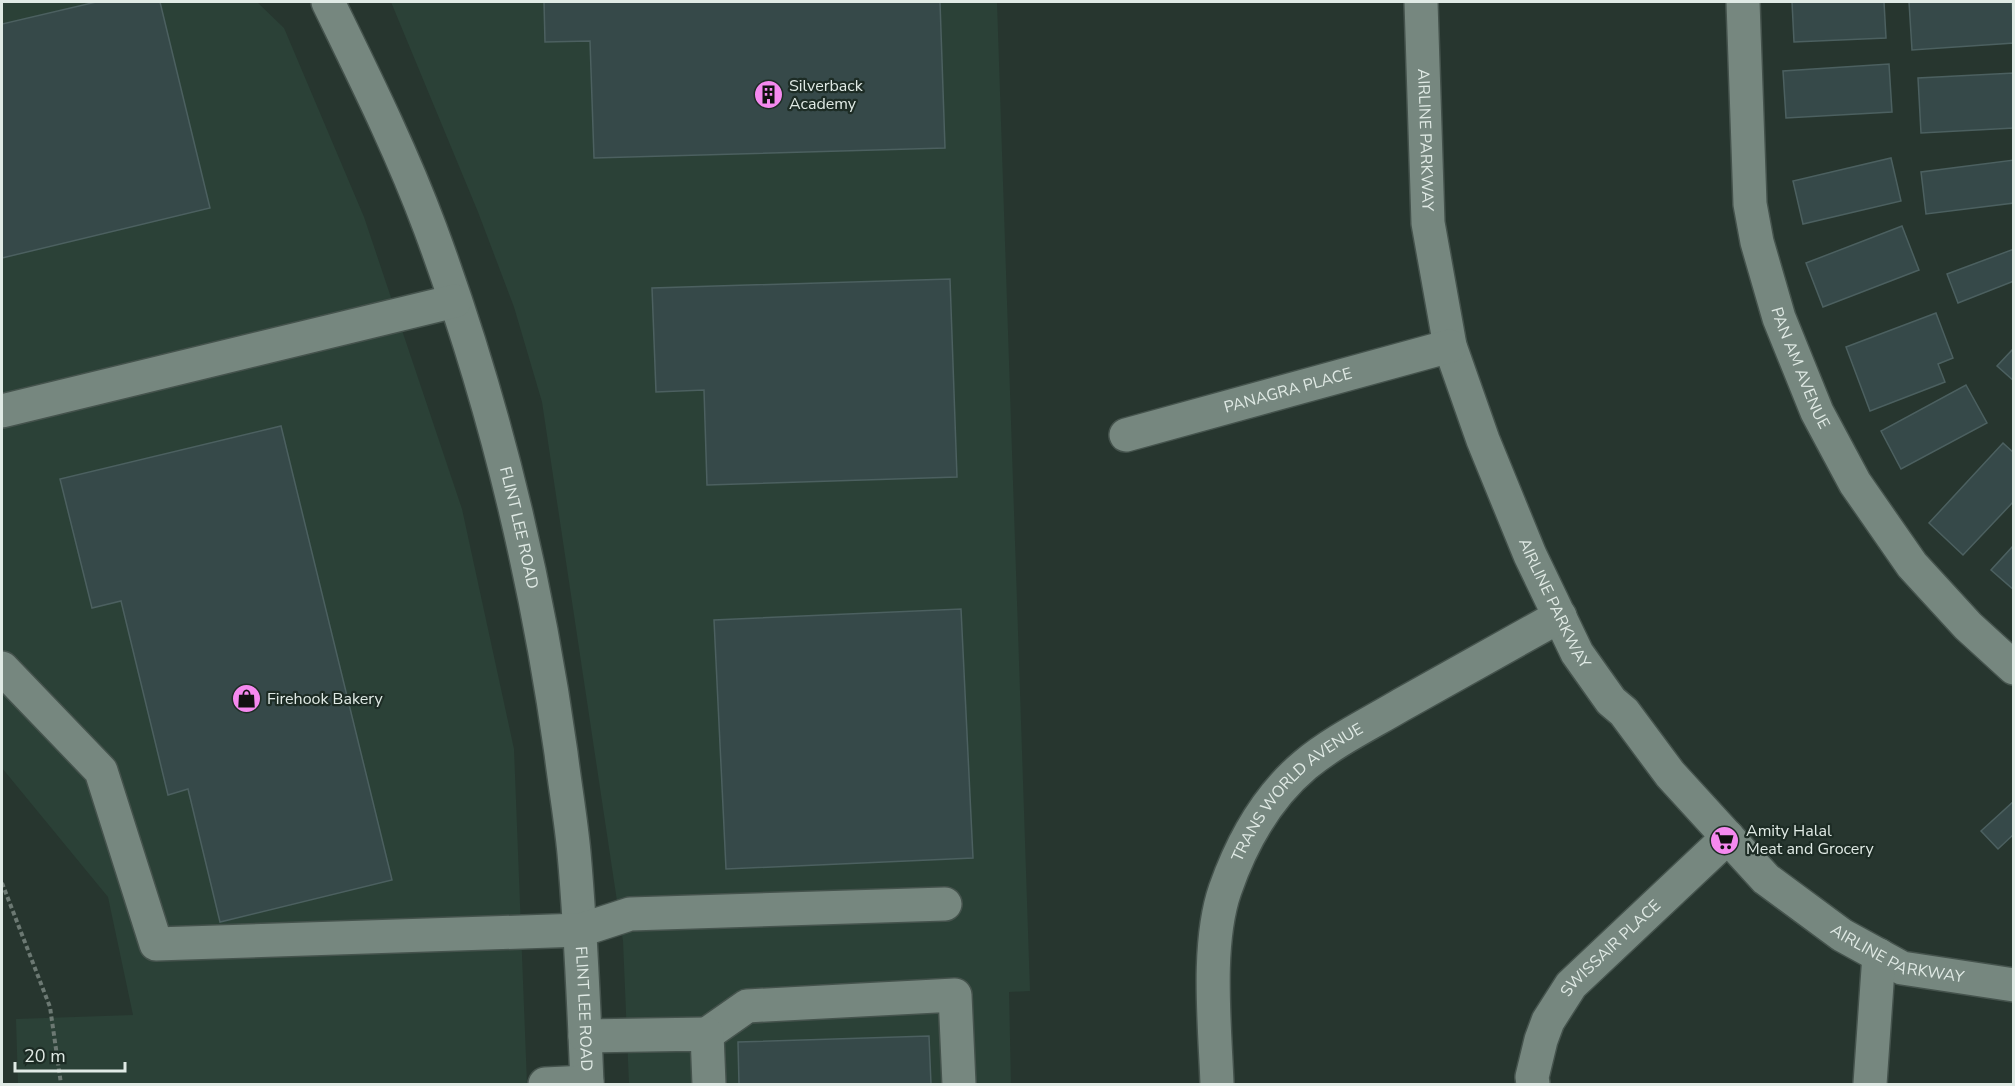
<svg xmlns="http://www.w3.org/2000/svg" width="2015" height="1086" viewBox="0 0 2015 1086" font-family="'Nunito Sans',sans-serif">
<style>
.built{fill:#2b4137}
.building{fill:#364949;stroke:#4c6060;stroke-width:1.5}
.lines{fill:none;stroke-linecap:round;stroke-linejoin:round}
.minor-casing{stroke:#45534d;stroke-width:36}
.path{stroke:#6c7973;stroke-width:4;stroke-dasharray:4.5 3;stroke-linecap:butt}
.minor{stroke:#76877f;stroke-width:33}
.labels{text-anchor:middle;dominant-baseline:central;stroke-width:4.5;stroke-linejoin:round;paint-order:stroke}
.poi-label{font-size:16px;fill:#e0eae5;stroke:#1d2c25;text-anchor:start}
.street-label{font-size:16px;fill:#e0eae5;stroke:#1d2c25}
</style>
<rect width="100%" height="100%" fill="#27362f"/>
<!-- built -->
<g class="built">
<path d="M2 2H257L284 28 364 217 462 509 514 749 527 1084H18L16 1019 133 1015 108 897 2 768Z"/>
<path d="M391 2H997L1030 991 1009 992 1011 1084H629L623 941 542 402 514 307 478 212Z"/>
</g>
<!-- building -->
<g class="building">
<path d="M96 2H160L210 208 2 258V24Z"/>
<path d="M544 2H940L945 148 594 158 590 41 545 42Z"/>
<path d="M1792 2H1884L1886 38 1794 42Z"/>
<path d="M1909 2H2012L2014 43 1912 50Z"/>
<path d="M1889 64 1892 112 1786 118 1783 71Z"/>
<path d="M2014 73V128L1921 133 1918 78Z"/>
<path d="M1891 158 1901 201 1803 224 1793 181Z"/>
<path d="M2014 160V203L1926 214 1921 172Z"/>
<path d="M1902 226 1919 270 1823 307 1806 263Z"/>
<path d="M2014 249V281L1958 303 1947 274Z"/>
<path d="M950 279 957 477 707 485 704 390 656 392 652 288Z"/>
<path d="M1936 313 1953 358 1938 364 1945 382 1870 411 1846 347Z"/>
<path d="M2014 348V381L1997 366Z"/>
<path d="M1966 385 1987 423 1901 469 1881 431Z"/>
<path d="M281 426 392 880 220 922 188 789 168 795 121 601 92 608 60 479Z"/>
<path d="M2003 443 2014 453V501L1963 555 1929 523Z"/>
<path d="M2014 545V590L1991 570Z"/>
<path d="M961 609 973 858 726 869 714 620Z"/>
<path d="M2014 801V834L1998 849 1981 831Z"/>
<path d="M929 1036 931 1084H739L738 1042Z"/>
</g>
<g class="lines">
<defs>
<g id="minor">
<path id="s1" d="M328 2C364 76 401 150 430 228 493 398 536 574 561 753 565 786 571 820 574 853 581 930 584 1007 587 1084"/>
<path id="s2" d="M1421 2 1428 223 1450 346 1483 440 1530 555 1577 653 1611 701 1624 712 1670 774 1766 879 1842 935 1902 968 2014 985"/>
<path id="s3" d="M1743 2 1750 204 1757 242 1779 318 1817 412 1855 483 1912 565 1968 626 2014 668"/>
<path d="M2 411 455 301"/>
<path id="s4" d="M1126 435 1450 346"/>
<path d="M2 668 101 771 156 944 581 930 630 914 945 904"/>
<path d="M707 1034 747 1006 955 995 959 1084"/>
<path d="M585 1036 707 1034 709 1084"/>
<path d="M545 1084 587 1082"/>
<path id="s5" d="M1217 1084C1215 1027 1206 945 1225 890 1241 844 1267 797 1305 765 1334 741 1369 724 1401 705 1454 675 1507 646 1560 616"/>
<path id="s6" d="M1533 1084 1532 1077 1541 1040 1548 1021 1571 985 1728 837"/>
<path d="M1870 1084 1879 955"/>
</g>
</defs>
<!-- minor casing -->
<use href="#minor" class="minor-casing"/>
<!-- path -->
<path class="path" d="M2 883 50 1007 61 1084"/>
<!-- minor -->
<use href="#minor" class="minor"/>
</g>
<!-- icons -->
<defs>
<symbol id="building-disc" viewBox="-11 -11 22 22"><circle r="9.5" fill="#f589ef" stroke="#1d2c25"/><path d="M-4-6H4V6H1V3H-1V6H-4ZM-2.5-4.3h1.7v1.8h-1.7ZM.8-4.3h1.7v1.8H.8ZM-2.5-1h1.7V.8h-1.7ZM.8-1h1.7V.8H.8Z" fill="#111"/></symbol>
<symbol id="shop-disc" viewBox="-11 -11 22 22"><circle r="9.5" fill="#f589ef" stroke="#1d2c25"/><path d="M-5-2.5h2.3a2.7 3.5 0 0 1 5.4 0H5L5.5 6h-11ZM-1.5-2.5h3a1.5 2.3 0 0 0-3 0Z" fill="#111"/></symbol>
<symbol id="supermarket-disc" viewBox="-11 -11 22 22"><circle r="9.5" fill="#f589ef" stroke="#1d2c25"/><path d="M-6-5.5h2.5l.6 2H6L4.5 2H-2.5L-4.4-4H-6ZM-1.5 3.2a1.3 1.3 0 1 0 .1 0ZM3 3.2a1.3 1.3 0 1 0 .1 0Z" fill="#111"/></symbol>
</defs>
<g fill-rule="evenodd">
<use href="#building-disc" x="752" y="78" width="33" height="33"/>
<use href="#shop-disc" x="230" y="682" width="33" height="33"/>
<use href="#supermarket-disc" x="1708" y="824" width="33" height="33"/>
</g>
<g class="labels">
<!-- poi labels -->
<g class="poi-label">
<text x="789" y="86">Silverback<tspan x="789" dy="18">Academy</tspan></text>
<text x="267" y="699">Firehook Bakery</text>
<text x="1746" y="831">Amity Halal<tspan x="1746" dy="18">Meat and Grocery</tspan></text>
</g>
<!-- street labels -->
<g class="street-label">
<text stroke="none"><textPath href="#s2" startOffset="138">AIRLINE PARKWAY</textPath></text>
<text stroke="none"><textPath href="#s3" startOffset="374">PAN AM AVENUE</textPath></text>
<text stroke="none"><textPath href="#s4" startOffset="168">PANAGRA PLACE</textPath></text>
<text stroke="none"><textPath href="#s1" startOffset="561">FLINT LEE ROAD</textPath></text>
<text stroke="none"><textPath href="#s2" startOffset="624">AIRLINE PARKWAY</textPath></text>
<text stroke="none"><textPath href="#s5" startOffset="320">TRANS WORLD AVENUE</textPath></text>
<text stroke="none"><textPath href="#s6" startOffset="162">SWISSAIR PLACE</textPath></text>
<text stroke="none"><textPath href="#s2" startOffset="1128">AIRLINE PARKWAY</textPath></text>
<text stroke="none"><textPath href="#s1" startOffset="1047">FLINT LEE ROAD</textPath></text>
</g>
</g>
<!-- border -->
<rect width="2015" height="1086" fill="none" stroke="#e0eae5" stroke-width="6"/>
<!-- scale -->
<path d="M15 1062v9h110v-9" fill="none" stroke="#e0eae5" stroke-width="3"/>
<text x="24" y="1062" font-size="18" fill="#e0eae5" stroke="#1d2c25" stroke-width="4.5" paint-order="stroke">20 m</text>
</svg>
